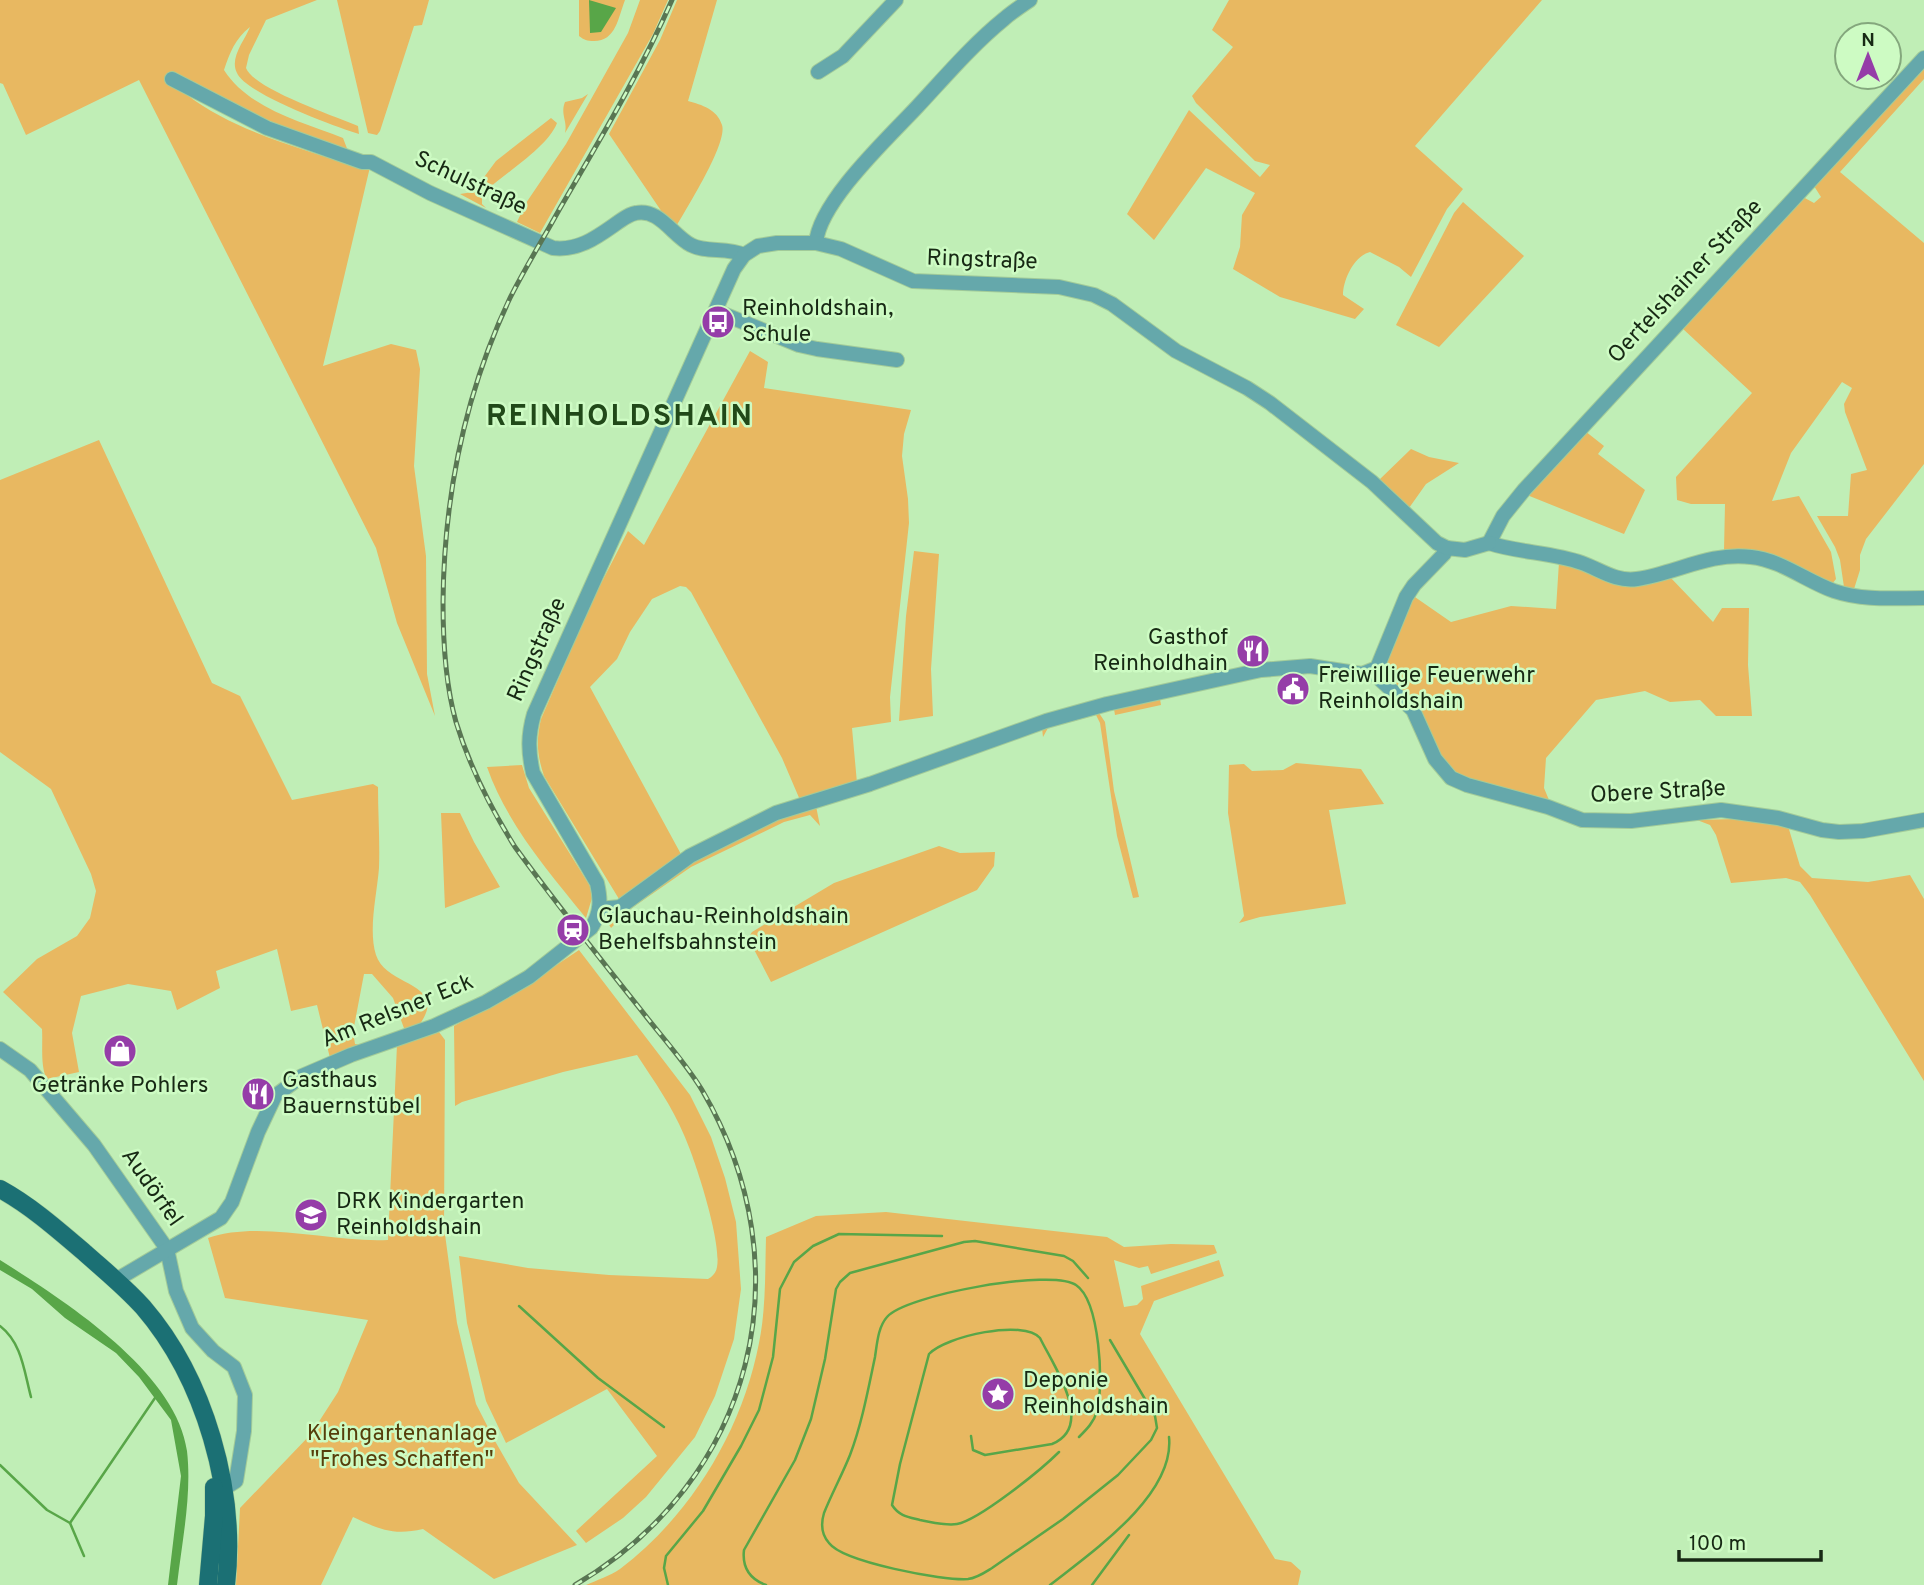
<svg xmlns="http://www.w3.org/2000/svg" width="1924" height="1585" viewBox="0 0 1924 1585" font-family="Overpass,sans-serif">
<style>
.green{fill:#e8b861}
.water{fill:#58a648}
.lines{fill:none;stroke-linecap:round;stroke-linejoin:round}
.stream{stroke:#58a648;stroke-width:2.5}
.minor-casing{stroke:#a2cb99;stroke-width:16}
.major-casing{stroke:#a2cb99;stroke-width:19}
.minor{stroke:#65a8ab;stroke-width:14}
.major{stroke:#1b7074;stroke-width:18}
.rail-casing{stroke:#597653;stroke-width:5}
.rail{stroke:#cdfbc3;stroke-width:2.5;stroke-dasharray:8;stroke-linecap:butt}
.labels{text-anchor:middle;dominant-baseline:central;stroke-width:5;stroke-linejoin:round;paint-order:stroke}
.street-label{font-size:23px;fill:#172914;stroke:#cdfbc3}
.poi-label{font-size:23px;fill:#172914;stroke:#cdfbc3;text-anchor:start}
.park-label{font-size:23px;fill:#563e0b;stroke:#cdfbc3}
.district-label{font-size:30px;font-weight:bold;letter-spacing:2px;fill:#214919;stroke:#cdfbc3}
</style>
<rect width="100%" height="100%" fill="#c0eeb6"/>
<!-- green -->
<g class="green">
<path d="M0 0H317L266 20 249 55 246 68C254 89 335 116 358 126L359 134C336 127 246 94 237 73 229 58 245 40 250 27 235 39 230 52 224 70 249 109 302 122 343 138L348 151 268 122 192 81 186 94C235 132 301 148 359 168L370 167 323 366 391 344 416 350 420 369 414 466 426 556 427 674 435 716 397 623 376 548 139 80 26 135 3 84 0 83Z"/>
<path d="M337 0H429L422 25 414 26 380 131 377 135 368 133Z"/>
<path d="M579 0H625C618 18 616 41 594 41 587 41 584 40 579 36Z"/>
<path d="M640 0H668L653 34 540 233 517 222 526 203 566 144 628 33Z"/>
<path d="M677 0H717L688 101C702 105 717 109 722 125 728 143 686 209 676 227L666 218 609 134 660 40Z"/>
<path d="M1229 0H1542L1415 146 1463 189 1447 209 1411 277 1399 267 1370 252C1354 256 1343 280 1343 295L1364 309 1355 319 1280 297 1233 269 1240 247 1242 215 1255 193 1206 168 1154 240 1127 214 1189 110 1260 177 1270 165 1255 161 1196 103 1192 96 1233 47 1212 30Z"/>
<path d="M1924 66V79L1840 172 1924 243V464L1866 539 1860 555V570L1854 589 1844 587 1840 560 1835 547 1817 516H1848L1851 474 1867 470 1845 412 1844 404 1852 388 1842 382 1791 453 1772 501 1799 496 1831 552 1836 579 1832 584 1724 551 1725 504H1691L1677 500 1676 477 1752 393 1682 328 1803 197 1814 203 1821 197 1814 186Z"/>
<path d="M588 94 565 133C568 122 560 114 565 102L582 98Z"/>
<path d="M551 118 557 123C548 147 505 173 486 191L482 198V204L486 208 460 194 473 192 496 161Z"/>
<path d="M1463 202 1524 256 1439 347 1396 325 1454 213Z"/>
<path d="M750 351 768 362 764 388 911 410 904 434 902 456 908 499 909 523 890 697 891 722 852 728 857 783 800 800 782 758 691 592 686 587 680 586 652 599 630 632 617 659 590 687 682 856 619 899 544 776C537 755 536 741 541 719L592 601 628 531 644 545Z"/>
<path d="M1585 431 1604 446 1598 454 1645 490 1624 534 1527 495Z"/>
<path d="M99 440 212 683 240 696 292 800 373 784 378 787C378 814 380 841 379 868 377 894 368 930 376 955 386 987 449 982 420 1024L405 1031 393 998 372 974H364L353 1032 355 1044 360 1045 330 1058 317 1005 291 1011 277 949 216 971 220 988 177 1010 171 991 128 984 81 996 72 1033 79 1072 47 1079C40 1067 43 1044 42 1029L3 992 37 959 77 936 90 918 96 891 91 874 51 789 0 752V480Z"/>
<path d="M1411 449 1429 457 1459 463 1426 484 1409 508 1378 481Z"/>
<path d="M914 551 939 554 931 669 933 716 899 721 906 616Z"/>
<path d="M1559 562 1593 574 1670 577 1713 622 1722 608H1749L1748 665 1752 716H1716L1700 700 1670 702 1645 691 1596 700 1546 758 1544 788 1549 800 1468 782 1448 771 1382 674 1381 669 1412 595 1451 622 1511 606 1556 609Z"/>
<path d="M1160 699 1161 705 1115 715 1114 709Z"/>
<path d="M1099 713 1105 722 1114 791 1139 897 1133 898 1117 836 1100 723 1096 715 1048 728 1043 737 1042 728Z"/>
<path d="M1296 763 1361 769 1384 804 1329 810 1346 904 1260 917 1239 923 1244 916 1228 813 1229 765 1244 764 1252 771 1283 770Z"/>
<path d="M522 765 529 788 590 886 592 898 586 918C548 871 507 824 487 767Z"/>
<path d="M816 806 820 826 810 815 784 822 691 867 629 910 611 928 607 921 690 862 782 817Z"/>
<path d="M441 813H460L474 842 500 887 445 908Z"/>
<path d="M1735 819 1788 826 1800 866 1812 878 1868 882 1910 875 1924 899V1081L1810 895 1800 882 1786 878 1731 883 1716 835 1710 825 1697 820Z"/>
<path d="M939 846 960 853 995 852 994 866 977 890 771 982 748 938 752 932 834 883Z"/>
<path d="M579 950 690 1095 711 1137 725 1178 736 1222 741 1289 734 1339 715 1396 695 1437 646 1497 623 1518 586 1543 576 1531 657 1456 607 1389 506 1443 486 1401 467 1323 459 1256 528 1268 609 1275 708 1279C713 1276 716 1273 717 1267 722 1242 695 1159 684 1135 672 1106 654 1081 637 1055L563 1072 462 1102 455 1106 454 1026 531 982Z"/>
<path d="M439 1032 445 1040 444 1227 457 1323 476 1404 495 1441 519 1483 577 1545 494 1579 423 1529C393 1536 379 1529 353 1517L321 1585H236L240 1508 311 1434 338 1392 368 1320 225 1298 208 1238C260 1220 333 1243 388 1240L397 1045Z"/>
<path d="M886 1212 1107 1237 1124 1247 1171 1244 1214 1245 1217 1253 1151 1274 1148 1266 1139 1268 1114 1260 1124 1307 1137 1305 1143 1299 1141 1286 1219 1260 1224 1276 1154 1301 1140 1334 1275 1559 1291 1562 1301 1571 1298 1585H586C597 1580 610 1576 620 1569 691 1515 742 1431 759 1343 766 1309 765 1272 766 1237L816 1216Z"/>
</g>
<!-- water -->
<g class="water">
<path d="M589 0 616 8 601 32 590 33Z"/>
<path d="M0 1260C63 1300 176 1371 187 1451 192 1495 182 1541 177 1585H168L181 1476 171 1420 139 1377 116 1353 65 1318 32 1289 0 1270Z"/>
</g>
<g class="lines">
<!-- stream -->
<g class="stream">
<path d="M519 1306 598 1378 664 1427"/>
<path d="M0 1326C22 1343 24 1371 31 1397"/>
<path d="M971 1436 973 1450 985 1455 1052 1444C1096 1426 1053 1365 1040 1338 1024 1319 946 1336 929 1354L900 1464 892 1505C899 1516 908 1517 920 1520 932 1522 945 1526 957 1524 979 1520 1041 1470 1059 1452"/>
<path d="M1079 1437C1087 1429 1094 1422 1097 1411 1104 1385 1100 1301 1076 1285 1053 1268 905 1295 887 1317 878 1327 877 1344 875 1357 868 1390 862 1423 850 1455 842 1475 832 1493 824 1513 821 1523 821 1534 829 1543 843 1562 943 1581 968 1579 977 1578 984 1573 992 1568L1063 1519 1118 1475 1151 1440 1157 1428 1155 1416 1110 1340"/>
<path d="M0 1465 47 1510 70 1523 84 1556"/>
<path d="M70 1523 157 1395"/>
<path d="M668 1585 664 1568 666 1556 703 1511 741 1446 759 1410 773 1357 780 1289 794 1262 813 1246 839 1234 942 1236"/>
<path d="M766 1585C750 1579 742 1567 744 1550L795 1460 811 1419 825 1359 836 1289 840 1282 850 1273 964 1242 975 1241 1064 1256 1073 1261 1088 1278"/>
<path d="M1050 1585C1092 1552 1175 1495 1169 1437"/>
<path d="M1092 1585 1129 1535"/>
</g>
<defs>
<g id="minor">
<path d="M818 72 843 56 896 0"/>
<path d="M172 79 267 128 362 162H371L430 193 553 248C579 251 597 237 617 223 623 219 629 214 636 213 659 208 673 236 691 245 706 253 727 247 744 255"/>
<path d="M816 243C819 202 889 137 917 107 945 77 972 45 1004 19 1012 12 1021 6 1030 0"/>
<path d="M716 311 799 345 817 349 897 360"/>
<path d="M1489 543 1503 516 1524 490 1924 58"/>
<path d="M1489 543C1519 553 1552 552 1582 563 1601 570 1616 582 1637 579 1677 573 1709 552 1751 557 1781 560 1806 581 1834 591 1864 601 1894 598 1924 598"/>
<path d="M1371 671 1413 710 1435 759 1451 778 1467 785 1548 807 1582 820 1631 821 1721 810 1778 818 1822 830 1839 832 1863 831 1924 820"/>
<path d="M599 909 620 907 690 856 776 813 870 784 1046 721 1107 704 1261 670 1310 666 1362 674 1377 668 1406 597 1414 585 1444 554 1447 548 1465 550 1489 543"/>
<path d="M0 1049 30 1070 94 1145 167 1249 176 1291 192 1328 213 1351 234 1367 245 1395 244 1431 236 1481 225 1488"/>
<path d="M116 1280 221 1218 232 1202 258 1132 275 1096 302 1076 351 1055 434 1026 486 1002 529 977 591 928C601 913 601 900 597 883L533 773C528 751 528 735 534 714L734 269 744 255 758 246 777 243H816L841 249 913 281 1059 287 1094 295 1112 304 1176 351 1247 388 1270 403 1372 482 1437 543 1447 548"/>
</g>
<g id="major">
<path d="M0 1189C31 1206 58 1230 85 1253 104 1270 125 1287 143 1307 205 1379 237 1491 226 1585"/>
<path d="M208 1585 214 1516V1487"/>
</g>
</defs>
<!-- minor casing -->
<use href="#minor" class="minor-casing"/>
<!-- major casing -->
<use href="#major" class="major-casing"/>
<!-- minor -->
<use href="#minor" class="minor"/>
<!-- major -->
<use href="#major" class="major"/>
<defs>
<path id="rail" d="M575 1585C754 1480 807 1269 702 1090 685 1062 661 1036 641 1010 598 956 555 902 515 847 490 807 470 768 456 722 445 683 443 642 443 602 444 497 465 393 510 298 525 268 543 239 559 210 599 141 640 73 672 0"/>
</defs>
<!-- rail casing -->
<use href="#rail" class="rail-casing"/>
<!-- rail -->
<use href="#rail" class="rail"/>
</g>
<!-- icons -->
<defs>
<symbol id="bus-disc" viewBox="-11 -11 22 22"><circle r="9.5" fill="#953da8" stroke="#cdfbc3"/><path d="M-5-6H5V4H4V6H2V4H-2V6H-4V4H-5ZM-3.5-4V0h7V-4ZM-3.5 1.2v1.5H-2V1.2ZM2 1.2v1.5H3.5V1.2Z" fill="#fff"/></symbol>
<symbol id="restaurant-disc" viewBox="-11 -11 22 22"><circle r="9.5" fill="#953da8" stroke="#cdfbc3"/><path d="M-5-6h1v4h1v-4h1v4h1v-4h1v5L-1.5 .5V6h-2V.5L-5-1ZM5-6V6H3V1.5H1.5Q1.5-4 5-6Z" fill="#fff"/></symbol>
<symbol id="civic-disc" viewBox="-11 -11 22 22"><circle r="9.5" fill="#953da8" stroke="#cdfbc3"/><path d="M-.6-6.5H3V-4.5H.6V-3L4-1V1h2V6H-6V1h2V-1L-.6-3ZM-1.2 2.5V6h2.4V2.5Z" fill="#fff"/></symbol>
<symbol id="station-disc" viewBox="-11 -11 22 22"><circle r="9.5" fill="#953da8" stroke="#cdfbc3"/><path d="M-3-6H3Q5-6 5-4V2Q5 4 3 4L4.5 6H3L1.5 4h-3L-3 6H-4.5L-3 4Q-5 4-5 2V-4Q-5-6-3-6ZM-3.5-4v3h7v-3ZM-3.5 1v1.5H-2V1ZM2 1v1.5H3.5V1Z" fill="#fff"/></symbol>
<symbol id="shop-disc" viewBox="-11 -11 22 22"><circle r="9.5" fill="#953da8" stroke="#cdfbc3"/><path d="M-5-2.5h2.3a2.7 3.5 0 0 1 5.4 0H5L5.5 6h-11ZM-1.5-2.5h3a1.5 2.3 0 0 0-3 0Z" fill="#fff"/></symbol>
<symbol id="school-disc" viewBox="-11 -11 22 22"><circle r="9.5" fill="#953da8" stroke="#cdfbc3"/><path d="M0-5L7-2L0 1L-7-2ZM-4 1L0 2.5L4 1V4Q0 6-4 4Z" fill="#fff"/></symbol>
<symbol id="sight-disc" viewBox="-11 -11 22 22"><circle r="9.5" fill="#953da8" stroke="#cdfbc3"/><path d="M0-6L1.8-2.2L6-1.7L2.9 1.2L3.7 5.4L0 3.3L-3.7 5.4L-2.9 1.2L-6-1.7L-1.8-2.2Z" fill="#fff"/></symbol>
</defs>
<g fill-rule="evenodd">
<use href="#bus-disc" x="699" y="303" width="38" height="38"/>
<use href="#restaurant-disc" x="1234" y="632" width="38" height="38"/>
<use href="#civic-disc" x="1274" y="670" width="38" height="38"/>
<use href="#station-disc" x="554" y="911" width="38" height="38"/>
<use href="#shop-disc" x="101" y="1032" width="38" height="38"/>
<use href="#restaurant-disc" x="239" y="1075" width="38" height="38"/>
<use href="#school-disc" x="292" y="1196" width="38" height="38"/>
<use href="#sight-disc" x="979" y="1375" width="38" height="38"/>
</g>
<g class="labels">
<!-- street labels -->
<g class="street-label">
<text transform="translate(470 184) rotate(25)">Schulstraße</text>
<text transform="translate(982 261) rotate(2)">Ringstraße</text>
<text transform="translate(1686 282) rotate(-47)">Oertelshainer Straße</text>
<text transform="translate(538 650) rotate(-66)">Ringstraße</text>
<text transform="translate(1658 793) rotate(-3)">Obere Straße</text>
<text transform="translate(398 1012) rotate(-22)">Am Relsner Eck</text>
<text transform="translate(151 1188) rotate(55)">Audörfel</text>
</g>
<!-- poi labels -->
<g class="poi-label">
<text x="742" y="309">Reinholdshain,<tspan x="742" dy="26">Schule</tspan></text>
<text x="1228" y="638" text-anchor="end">Gasthof<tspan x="1228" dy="26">Reinholdhain</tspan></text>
<text x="1318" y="676">Freiwillige Feuerwehr<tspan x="1318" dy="26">Reinholdshain</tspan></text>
<text x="598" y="917">Glauchau-Reinholdshain<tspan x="598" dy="26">Behelfsbahnstein</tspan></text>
<text x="282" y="1081">Gasthaus<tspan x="282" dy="26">Bauernstübel</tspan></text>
<text x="120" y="1086" text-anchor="middle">Getränke Pohlers</text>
<text x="336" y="1202">DRK Kindergarten<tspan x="336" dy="26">Reinholdshain</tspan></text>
<text x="1023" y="1381">Deponie<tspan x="1023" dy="26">Reinholdshain</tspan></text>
</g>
<!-- park labels -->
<g class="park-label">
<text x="402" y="1434">Kleingartenanlage<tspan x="402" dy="26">"Frohes Schaffen"</tspan></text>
</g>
<!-- district labels -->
<g class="district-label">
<text x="620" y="417">REINHOLDSHAIN</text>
</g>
</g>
<!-- north arrow -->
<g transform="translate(1868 56)"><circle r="33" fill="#cdfbc3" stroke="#84a77d" stroke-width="2"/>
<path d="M0-5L12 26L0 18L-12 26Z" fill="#953da8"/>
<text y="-10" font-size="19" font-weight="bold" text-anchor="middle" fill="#172914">N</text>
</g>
<!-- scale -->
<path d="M1679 1550v10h142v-10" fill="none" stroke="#172914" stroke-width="3.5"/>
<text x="1689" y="1550" font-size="21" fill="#172914" stroke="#cdfbc3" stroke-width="5" paint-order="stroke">100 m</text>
</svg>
